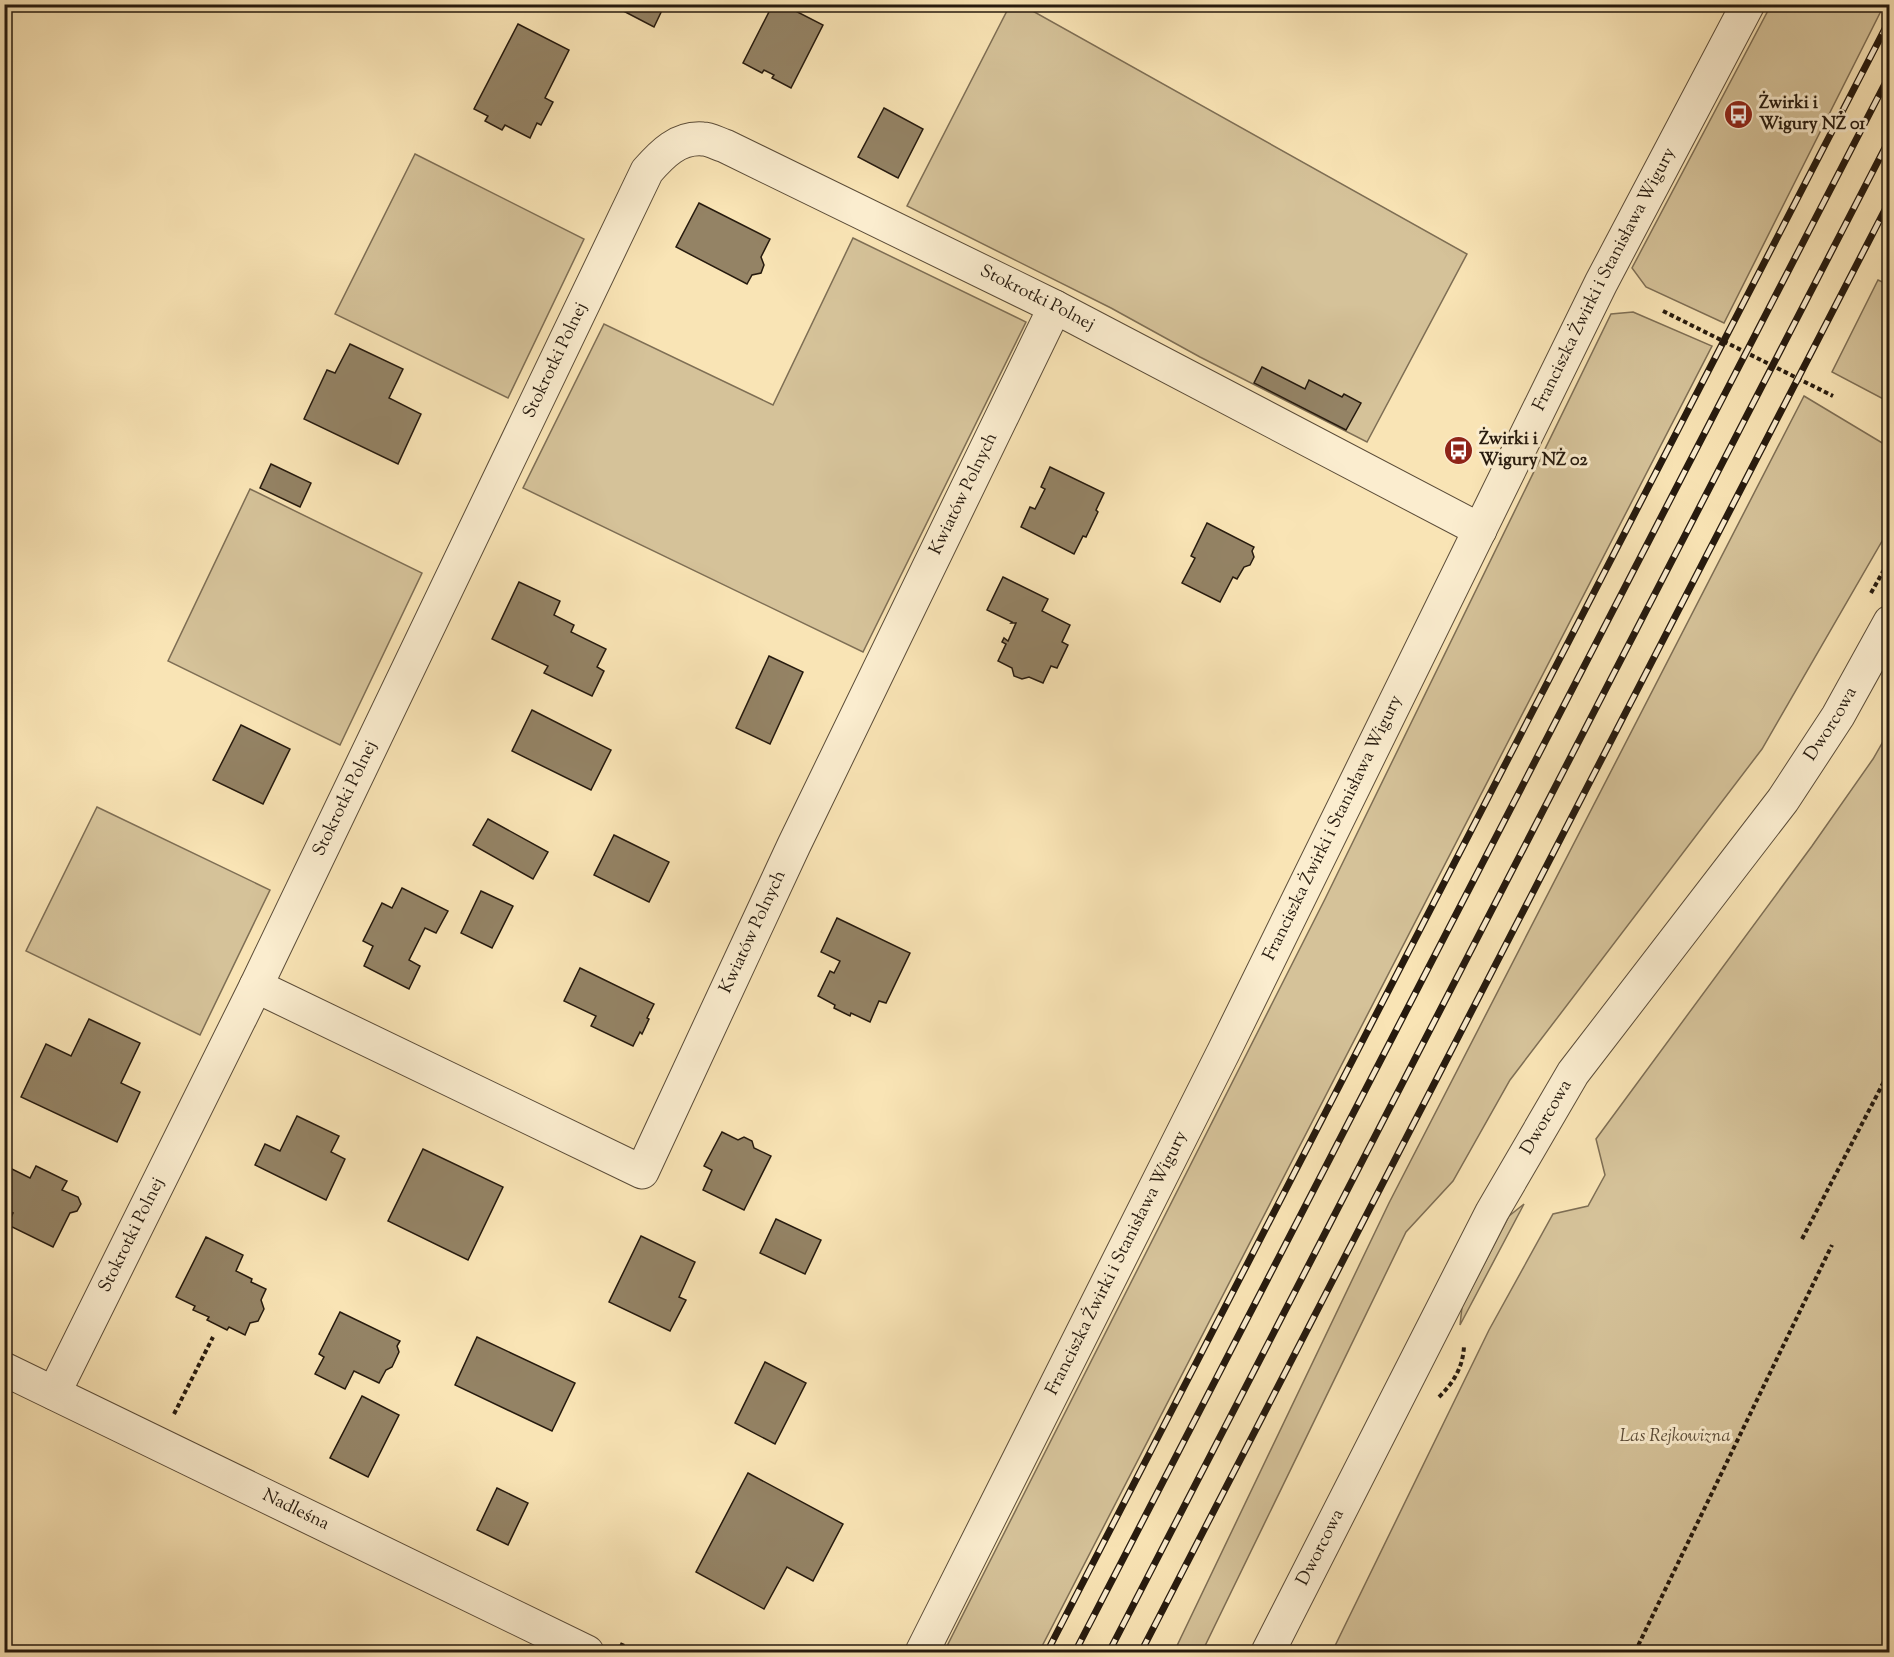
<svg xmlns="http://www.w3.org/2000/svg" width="1894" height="1657" viewBox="0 0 1894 1657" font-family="'Sorts Mill Goudy',serif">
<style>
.green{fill:#d5c299;stroke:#7e6e54;stroke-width:1.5}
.building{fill:#948365;stroke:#261a0e;stroke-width:1.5}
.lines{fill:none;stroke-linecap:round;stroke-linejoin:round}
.street-casing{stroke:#5b4c38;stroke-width:35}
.path{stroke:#261a0e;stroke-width:4;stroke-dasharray:4.5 3;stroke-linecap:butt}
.street{stroke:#fbedcf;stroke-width:33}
.rail-casing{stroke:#261a0e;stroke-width:7}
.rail{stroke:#fbedcf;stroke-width:4.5;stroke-dasharray:14;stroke-linecap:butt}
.labels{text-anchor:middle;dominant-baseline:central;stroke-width:6;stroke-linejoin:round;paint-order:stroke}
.poi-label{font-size:18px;font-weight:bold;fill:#261a0e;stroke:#fbedcf;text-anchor:start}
.street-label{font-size:18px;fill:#261a0e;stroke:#fbedcf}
.park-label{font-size:18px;font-style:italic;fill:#5b4c38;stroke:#fbedcf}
</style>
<rect width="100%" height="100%" fill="#f9e4b5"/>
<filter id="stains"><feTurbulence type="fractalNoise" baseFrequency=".00333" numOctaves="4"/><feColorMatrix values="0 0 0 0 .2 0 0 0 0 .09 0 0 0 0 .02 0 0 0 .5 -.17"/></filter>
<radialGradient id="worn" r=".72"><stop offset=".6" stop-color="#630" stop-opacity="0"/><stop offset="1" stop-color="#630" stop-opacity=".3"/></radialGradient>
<!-- green -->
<g class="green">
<path d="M1010 5H1022L1467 254 1367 442 1200 357 1111 308 907 206Z"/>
<path d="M1771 5H1884L1724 323 1646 287 1632 268Z"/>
<path d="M415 154 584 239 508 398 335 314Z"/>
<path d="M853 238 1026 322 863 652 523 488 604 324 773 405Z"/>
<path d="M1878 280 1889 285V402L1832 372Z"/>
<path d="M1633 312 1712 346 1039 1652H944L1325 899 1611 314Z"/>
<path d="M1804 396 1889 447V529L1762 749 1510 1080 1453 1181 1406 1232 1202 1652H1174L1389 1203Z"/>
<path d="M250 489 422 573 340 745 168 661Z"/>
<path d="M1889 731V1652H1332L1489 1330 1553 1214 1588 1206 1605 1175 1596 1139 1812 846 1873 759Z"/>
<path d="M97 807 270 890 200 1035 26 951Z"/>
<path d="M1524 1204 1460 1325 1462 1307 1509 1216Z"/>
</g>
<!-- building -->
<g class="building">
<path d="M610 4H665L654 27Z"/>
<path d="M773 4H782L823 25 791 88 772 78 774 75 764 70 762 73 743 63Z"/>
<path d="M518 24 569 50 545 98 553 102 541 125 537 123 530 138 505 125 502 130 485 121 488 116 474 109Z"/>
<path d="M884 108 923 129 898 178 858 157Z"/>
<path d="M699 203 770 239 761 257 764 265 761 273 752 275 747 284 676 247Z"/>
<path d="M350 344 403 369 389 398 421 414 398 464 304 419 327 370 335 373Z"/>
<path d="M1262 367 1305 389 1309 380 1342 397 1344 394 1361 403 1346 430 1254 383Z"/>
<path d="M271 464 311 483 300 507 260 488Z"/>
<path d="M1050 467 1104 493 1096 510 1098 512 1086 537 1083 536 1074 554 1021 527 1030 507 1035 509 1045 489 1041 487Z"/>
<path d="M1207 523 1254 547 1252 551 1254 557 1250 565 1244 567 1237 579 1233 577 1220 602 1182 583 1195 558 1191 556Z"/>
<path d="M1003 577 1048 599 1042 611 1070 625 1062 642 1068 645 1057 668 1051 666 1043 683 1029 677 1022 679 1014 676 1012 668 998 661 1006 644 1002 642 1004 638 1008 641 1016 623H1011L1012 622 987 610Z"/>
<path d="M519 582 560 601 554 615 574 625 571 632 606 649 597 667 604 671 592 696 544 673 548 666 492 639Z"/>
<path d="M769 656 803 672 770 744 736 728Z"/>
<path d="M532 710 611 750 591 790 512 751Z"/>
<path d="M241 725 290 749 263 804 213 780Z"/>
<path d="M488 819 548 852 533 879 473 845Z"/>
<path d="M614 835 669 862 649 902 594 875Z"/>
<path d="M402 888 448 911 436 933 425 928 409 960 420 966 409 989 364 966 373 946 363 941 382 903 392 908Z"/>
<path d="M481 891 513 906 492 948 461 933Z"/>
<path d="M837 918 910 953 886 1003 879 1001 870 1022 851 1013 850 1016 834 1008 835 1005 818 996 830 971 834 973 840 961 821 952Z"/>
<path d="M580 968 654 1004 647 1018 649 1019 642 1034 640 1032 633 1046 591 1026 596 1016 564 1001Z"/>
<path d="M89 1019 140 1043 121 1083 140 1092 117 1142 21 1097 46 1044 71 1056Z"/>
<path d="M297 1116 339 1136 331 1152 345 1159 326 1200 255 1165 265 1144 280 1151Z"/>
<path d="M722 1132 738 1140 744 1137 752 1141 754 1148 771 1156 744 1210 703 1190 712 1170 704 1166Z"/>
<path d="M423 1149 503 1187 468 1260 388 1221Z"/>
<path d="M36 1166 67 1181 62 1190 78 1197 81 1204 77 1211 70 1213 53 1247 8 1225 13 1213 4 1209V1180L10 1168 30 1178Z"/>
<path d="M776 1219 821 1240 805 1274 760 1253Z"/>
<path d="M641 1236 695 1262 679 1297 686 1300 670 1331 609 1302Z"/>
<path d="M206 1237 243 1255 236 1271 252 1279 251 1282 266 1289 261 1300 264 1309 258 1321 250 1323 245 1335 229 1327 227 1330 207 1320 209 1317 193 1310 195 1306 176 1297Z"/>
<path d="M340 1312 400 1341 397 1346 399 1352 392 1367 386 1370 379 1383 354 1371 345 1389 315 1374 324 1357 319 1354Z"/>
<path d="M477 1337 575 1383 552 1431 455 1385Z"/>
<path d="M765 1362 806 1383 775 1444 735 1423Z"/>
<path d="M362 1396 399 1415 368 1477 330 1458Z"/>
<path d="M748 1473 843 1524 813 1581 787 1567 764 1609 696 1572Z"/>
<path d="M497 1488 528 1503 508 1545 477 1530Z"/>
</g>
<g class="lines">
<defs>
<g id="street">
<path id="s1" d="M256 986 642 1172 794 845 1055 307"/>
<path id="s2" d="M4 1369 587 1652"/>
<path id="s3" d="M54 1393 256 986 647 171C662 154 678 137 703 139 710 139 718 144 725 146L1055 307 1480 530"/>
<path id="s4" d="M922 1652 1224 1051 1601 283 1748 4"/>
<path id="s5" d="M1268 1652 1492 1212 1573 1073 1783 800 1838 716 1890 622"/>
</g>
</defs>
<!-- street casing -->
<use href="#street" class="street-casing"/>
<!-- path -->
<g class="path">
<path d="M1663 311 1833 396"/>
<path d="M1871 593 1890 559"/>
<path d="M1802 1239 1890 1070"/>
<path d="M1439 1397C1454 1382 1463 1367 1464 1346"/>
<path d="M174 1414 213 1337"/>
<path d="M620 1644 637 1652"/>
<path d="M1635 1652 1832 1245"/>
</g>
<!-- street -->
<use href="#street" class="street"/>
<defs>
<g id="rail">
<path d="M1047 1652 1890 19"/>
<path d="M1075 1652 1890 74"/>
<path d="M1109 1652 1890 138"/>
<path d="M1141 1652 1890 200"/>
</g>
</defs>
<!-- rail casing -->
<use href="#rail" class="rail-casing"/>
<!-- rail -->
<use href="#rail" class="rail"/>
</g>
<!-- icons -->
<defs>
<symbol id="bus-disc" viewBox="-11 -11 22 22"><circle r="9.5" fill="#8f2418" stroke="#fbedcf"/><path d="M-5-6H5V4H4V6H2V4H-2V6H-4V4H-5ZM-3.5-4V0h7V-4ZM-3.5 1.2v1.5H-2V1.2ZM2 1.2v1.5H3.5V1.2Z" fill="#fff"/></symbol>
</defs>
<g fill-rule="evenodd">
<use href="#bus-disc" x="1722" y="98" width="33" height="33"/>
<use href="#bus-disc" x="1442" y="434" width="33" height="33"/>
</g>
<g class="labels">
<!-- poi labels -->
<g class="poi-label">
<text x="1759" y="104">Żwirki i<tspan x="1759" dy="21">Wigury NŻ 01</tspan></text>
<text x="1479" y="440">Żwirki i<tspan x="1479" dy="21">Wigury NŻ 02</tspan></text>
</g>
<!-- street labels -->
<g class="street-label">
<text stroke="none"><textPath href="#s4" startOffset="1533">Franciszka Żwirki i Stanisława Wigury</textPath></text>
<text stroke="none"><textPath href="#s3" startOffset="1796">Stokrotki Polnej</textPath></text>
<text stroke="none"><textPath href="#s3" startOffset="1148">Stokrotki Polnej</textPath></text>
<text stroke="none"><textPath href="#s1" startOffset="1179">Kwiatów Polnych</textPath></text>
<text stroke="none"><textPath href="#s5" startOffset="1089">Dworcowa</textPath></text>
<text stroke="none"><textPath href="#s3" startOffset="662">Stokrotki Polnej</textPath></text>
<text stroke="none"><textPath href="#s4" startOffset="921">Franciszka Żwirki i Stanisława Wigury</textPath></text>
<text stroke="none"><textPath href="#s1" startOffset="693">Kwiatów Polnych</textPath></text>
<text stroke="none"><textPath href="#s5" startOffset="603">Dworcowa</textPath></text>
<text stroke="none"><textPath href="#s3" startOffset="176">Stokrotki Polnej</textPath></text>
<text stroke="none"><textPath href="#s4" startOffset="435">Franciszka Żwirki i Stanisława Wigury</textPath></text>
<text stroke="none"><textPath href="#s2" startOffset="324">Nadleśna</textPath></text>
<text stroke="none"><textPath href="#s5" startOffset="117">Dworcowa</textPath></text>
</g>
<!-- park labels -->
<g class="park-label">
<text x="1675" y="1437">Las Rejkowizna</text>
</g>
</g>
<!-- margin -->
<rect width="1894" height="1657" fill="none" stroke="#f9e4b5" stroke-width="24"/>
<rect x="6" y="6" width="1882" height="1645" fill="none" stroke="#261a0e" stroke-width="3"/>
<rect x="12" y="12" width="1870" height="1633" fill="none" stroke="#261a0e" stroke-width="1.5"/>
<rect width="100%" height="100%" filter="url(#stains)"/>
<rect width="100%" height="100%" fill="url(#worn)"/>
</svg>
